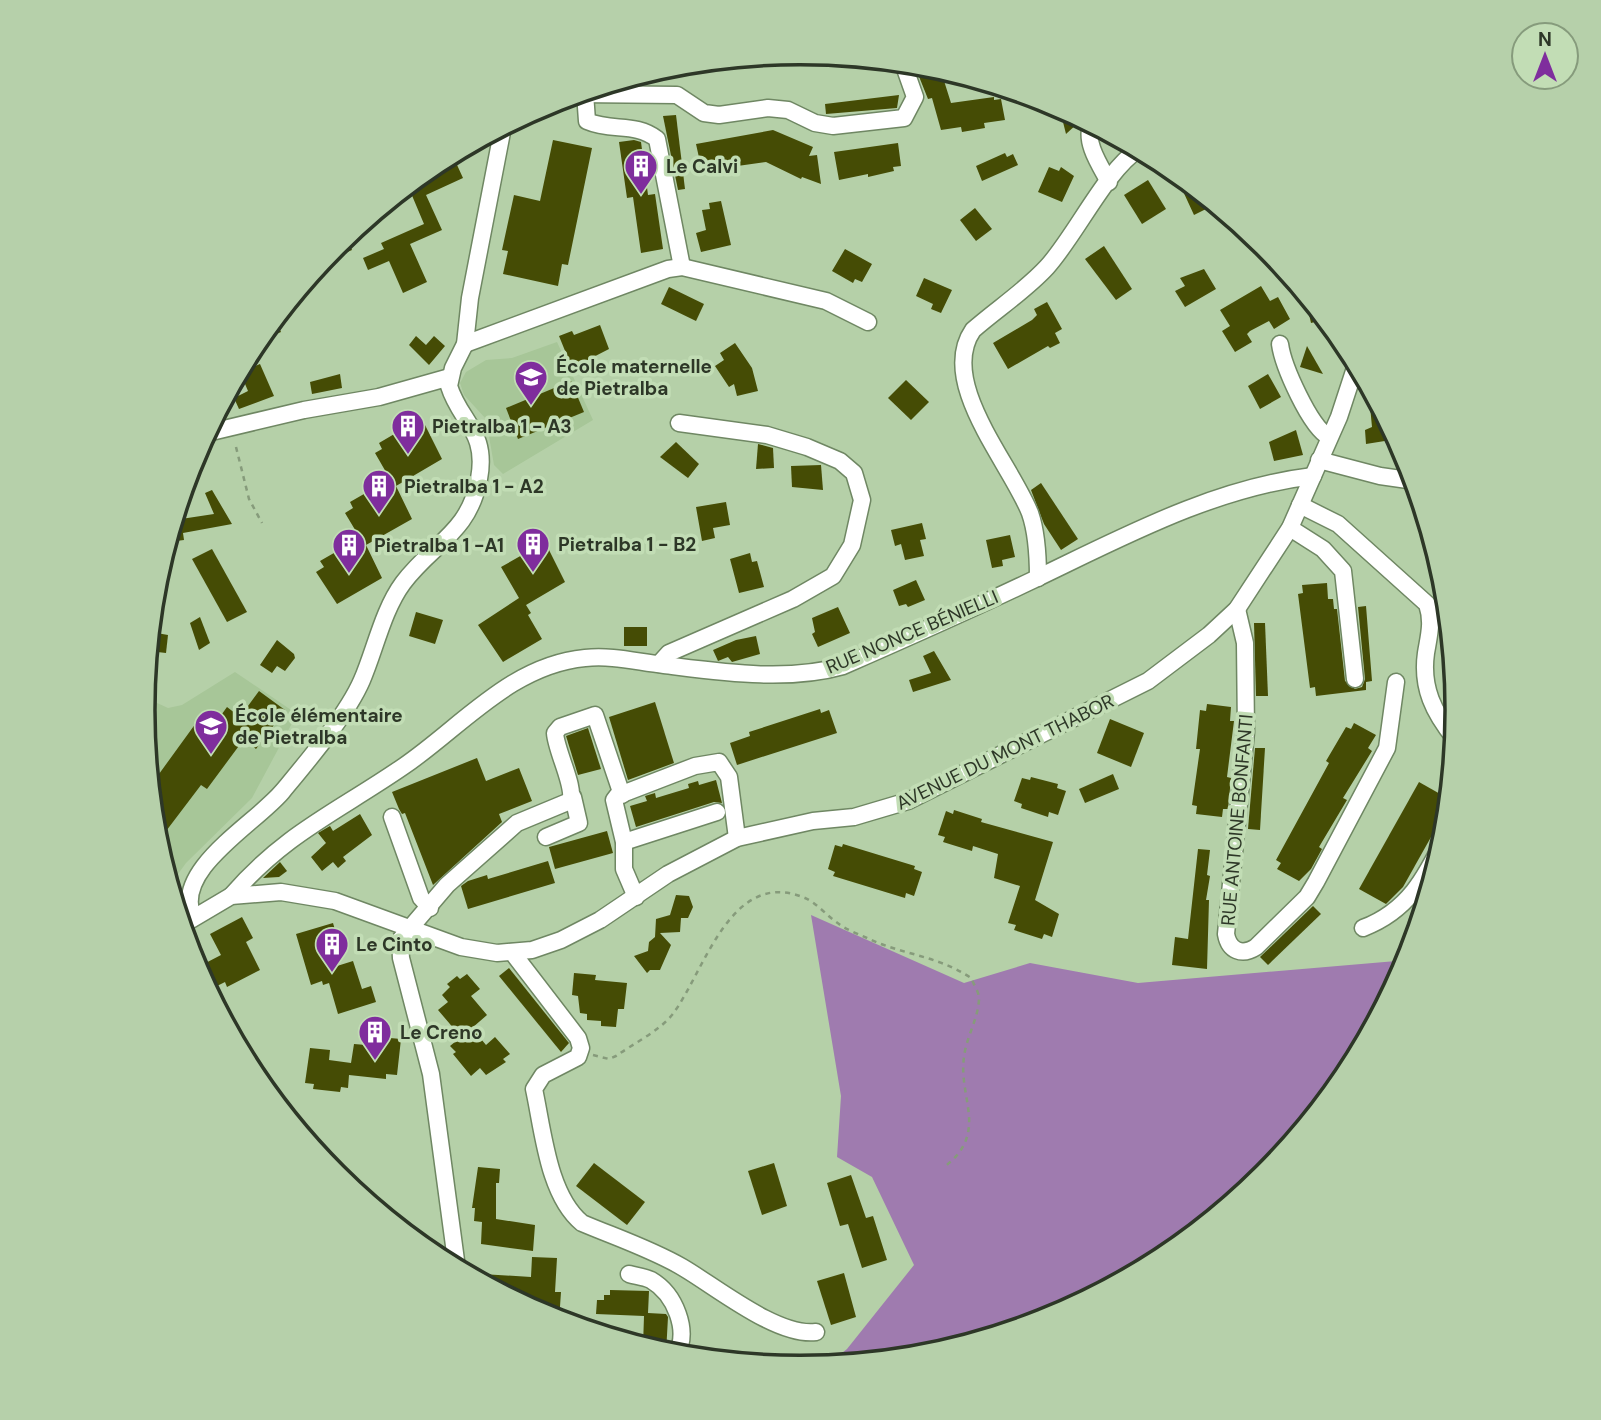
<svg xmlns="http://www.w3.org/2000/svg" width="1601" height="1420" viewBox="0 0 1601 1420" font-family="'DM Sans',sans-serif">
<style>
.built{fill:#a7c698}
.forest{fill:#9f7baf}
.building{fill:#454c05}
.lines{fill:none;stroke-linecap:round;stroke-linejoin:round}
.minor-casing{stroke:#6f8763;stroke-width:19}
.path{stroke:#869b7b;stroke-width:2.5;stroke-dasharray:5 5;stroke-linecap:butt}
.minor{stroke:#fff;stroke-width:16}
.labels{text-anchor:middle;dominant-baseline:central;stroke-width:7;stroke-linejoin:round;paint-order:stroke}
.poi-label{font-size:19px;font-weight:bold;fill:#2d3727;stroke:#c2ddb5;text-anchor:start}
.street-label{font-size:19px;fill:#2d3727;stroke:#c2ddb5}
.rim{fill:none;stroke:#2d3727;stroke-width:3.5}
</style>
<rect width="100%" height="100%" fill="#b5d0a8"/>
<!-- built -->
<g class="built">
<path d="M557 342 593 420 503 474 494 465 486 419 464 395 460 383 466 372 486 360 512 358Z"/>
<path d="M235 672 297 714 252 798 186 863 170 885 156 838 144 697 168 708 182 705Z"/>
</g>
<!-- forest -->
<path class="forest" d="M811 915 964 983 1030 963 1138 983 1408 960 1347 1076 1265 1175 1165 1257 1052 1318 928 1355 827 1365 847 1349 914 1265 872 1177 837 1157 841 1096Z"/>
<!-- building -->
<g class="building">
<path d="M914 64 940 68 951 103 994 97V100L1001 99 1005 120 984 123 985 128 962 132 961 127 941 130 932 98 928 99Z"/>
<path d="M899 95 897 108 826 114 825 104Z"/>
<path d="M1059 106 1078 123 1066 134Z"/>
<path d="M676 115 685 189 678 190 663 116Z"/>
<path d="M773 130 813 147 809 156 817 155 821 184 802 177 801 179 766 162 702 171 696 144Z"/>
<path d="M553 140 592 148 568 265 562 264 558 286 503 274 508 251 502 250 514 195 540 201Z"/>
<path d="M634 140 641 142 648 195 655 194 663 249 641 253 633 197 627 198 619 142Z"/>
<path d="M898 143 901 166 893 167 894 171 868 177V174L839 180 834 152Z"/>
<path d="M1005 153 1007 157 1013 154 1018 165 982 181 976 166Z"/>
<path d="M452 154 463 178 426 195 442 230 410 244 427 282 403 293 389 261 368 270 363 258 384 249 381 243 424 224 408 186Z"/>
<path d="M1049 167 1059 171 1061 167 1074 176 1062 202 1038 192Z"/>
<path d="M1148 180 1166 209 1142 224 1124 195Z"/>
<path d="M1191 184 1204 195 1216 204 1194 215 1182 189Z"/>
<path d="M721 201 731 245 701 252 696 233 706 230 702 210 710 209 709 203Z"/>
<path d="M975 208 992 229 976 241 960 220Z"/>
<path d="M346 236 352 250 320 264 336 245Z"/>
<path d="M1104 246 1132 289 1116 300 1085 259Z"/>
<path d="M845 249 872 264 862 282 855 279 853 283 832 271Z"/>
<path d="M1204 269 1216 289 1185 307 1175 291 1185 286 1180 278Z"/>
<path d="M924 278 952 290 941 313 931 309 933 304 916 296Z"/>
<path d="M1261 286 1270 301 1278 297 1290 319 1274 329 1269 321 1250 331 1247 334 1252 342 1235 352 1222 331 1230 326 1220 310Z"/>
<path d="M669 287 704 304 696 321 661 304Z"/>
<path d="M1304 292 1321 313 1326 319 1311 323Z"/>
<path d="M1047 302 1062 329 1055 333 1060 343 1050 348 1048 346 1008 369 993 343 1032 320 1037 315 1034 309Z"/>
<path d="M275 319 281 332 255 343 269 326Z"/>
<path d="M600 325 609 349 572 368 559 336 572 331 574 335Z"/>
<path d="M416 336 426 345 434 336 445 346 429 365 409 345Z"/>
<path d="M735 343 752 368 758 391 737 396 734 384 729 387 715 366 724 360 720 353Z"/>
<path d="M1307 346 1323 374 1300 367Z"/>
<path d="M260 364 274 396 239 409 234 398 248 391 240 372Z"/>
<path d="M340 374 342 388 312 394 310 382Z"/>
<path d="M1268 374 1281 397 1260 409 1248 386Z"/>
<path d="M906 380 929 402 911 420 888 398Z"/>
<path d="M571 381 584 412 518 439 506 408Z"/>
<path d="M1380 405 1385 425H1390L1391 440 1366 444 1365 430 1372 427 1370 406Z"/>
<path d="M413 423 417 430 425 425 442 459 396 486 412 519 366 545 382 578 337 604 316 572 324 567 320 561 360 538 345 513 353 508 350 502 390 479 375 453 382 449 379 443Z"/>
<path d="M1296 430 1303 455 1274 461 1269 442Z"/>
<path d="M676 442 699 464 688 478 660 457Z"/>
<path d="M758 444 773 448 774 468 756 469Z"/>
<path d="M821 465 823 490 792 487 791 466Z"/>
<path d="M1041 483 1078 539 1061 550 1044 524 1031 490Z"/>
<path d="M212 490 232 524 183 533 184 540 168 542 179 506 181 519 214 514 205 493Z"/>
<path d="M726 502 730 525 713 528 715 538 702 541 696 507Z"/>
<path d="M922 523 926 539 920 540 924 556 905 560 901 544 895 546 891 530Z"/>
<path d="M1010 535 1015 557 1002 560 1003 566 992 568 986 540Z"/>
<path d="M545 542 565 582 526 605 531 613 528 615 542 639 503 662 478 625 519 598 501 567Z"/>
<path d="M212 549 247 612 227 622 192 559Z"/>
<path d="M750 553 752 562 757 561 764 587 739 593 730 559Z"/>
<path d="M916 580 925 600 908 607 906 604 899 606 893 590Z"/>
<path d="M1327 583 1328 599H1333L1334 609H1337L1345 681 1355 689 1362 687 1365 679 1358 607 1366 606 1372 681 1366 682V690L1316 696 1315 687 1310 688 1298 594 1303 593 1302 585Z"/>
<path d="M838 607 850 633 818 647 812 634 815 632 812 618Z"/>
<path d="M416 612 443 620 435 644 409 636Z"/>
<path d="M200 617 210 643 199 650 190 623Z"/>
<path d="M1254 623H1265L1268 696H1256Z"/>
<rect x="624" y="627" width="23" height="19"/>
<path d="M151 632 168 635 166 653 149 651Z"/>
<path d="M756 636 760 654 732 662 728 657 718 661 713 650 736 640Z"/>
<path d="M277 640 294 654 295 658 285 671 277 666 272 673 260 665Z"/>
<path d="M934 651 951 680 913 692 909 680 931 673 923 656Z"/>
<path d="M259 691 285 710 256 749 244 739 207 789 201 785 157 843 149 766 159 774 196 723 209 732 227 707 240 717Z"/>
<path d="M655 702 674 763 628 780 609 717Z"/>
<path d="M1207 704 1231 707 1230 721H1234L1227 777 1231 778 1228 809H1223L1222 817 1196 814 1197 806 1192 805 1200 749H1196L1200 710 1206 711Z"/>
<path d="M820 709 821 713 829 710 837 733 737 765 730 743 750 736 749 732Z"/>
<path d="M1110 719 1144 733 1131 767 1097 753Z"/>
<path d="M1354 723 1376 735 1368 748 1372 751 1343 798 1347 800 1319 847 1322 849 1311 869 1299 881 1277 869 1281 863 1276 860 1329 763 1326 761 1346 727 1351 729Z"/>
<path d="M588 728 601 769 578 775 566 736Z"/>
<path d="M1255 748H1265L1260 830 1248 829Z"/>
<path d="M477 758 486 781 519 768 532 801 499 814 502 822 433 885 405 813 402 814 399 809 392 792Z"/>
<path d="M1113 774 1119 789 1085 803 1079 789Z"/>
<path d="M1031 777 1058 784 1057 788 1066 791 1058 815 1049 812 1048 817 1021 808 1022 804 1014 801 1022 778 1030 780Z"/>
<path d="M716 780 722 803 714 802 636 827 630 806 647 801 645 796 655 793 656 798 689 788 688 784 698 781 699 785Z"/>
<path d="M1419 782 1449 799V805L1403 887 1386 904 1359 889Z"/>
<path d="M954 810 982 819 981 822 1053 842 1035 900 1059 914 1052 937 1044 934 1042 939 1014 930 1016 925 1008 923 1020 886 994 878 998 854 973 846 972 851 943 842 945 837 938 835 946 811 953 814Z"/>
<path d="M360 814 372 835 343 857 346 861 338 868 333 862 322 871 311 857 326 843 318 833 330 826 333 831Z"/>
<path d="M607 831 613 853 555 869 549 847Z"/>
<path d="M843 844 915 866 914 869 922 872 914 896 906 893 905 898 833 876 835 872 828 869 835 845 842 847Z"/>
<path d="M1198 849 1210 850 1207 875 1210 876 1206 900H1209L1207 969 1172 965 1175 937 1188 939Z"/>
<path d="M548 861 555 883 468 909 461 886 468 881 487 875 488 879Z"/>
<path d="M280 862 287 871 279 877 263 878Z"/>
<path d="M676 895 689 896 693 907 688 918H681L680 932 660 933 671 945 660 970H650L647 973 634 956 648 951 649 942 655 937 656 919 670 915Z"/>
<path d="M1313 906 1321 914 1268 965 1260 957Z"/>
<path d="M242 917 253 938 246 942 260 970 227 987 225 982 209 990 196 968 221 955 210 934Z"/>
<path d="M333 923 338 940 330 942 337 966 353 961 362 989 371 986 376 1002 338 1014 329 983 323 985 322 981 311 985 296 934Z"/>
<path d="M509 968 569 1043 561 1052 499 976Z"/>
<path d="M574 973 596 975 595 980 627 983 624 1009H618L616 1027 601 1026V1021L587 1020V1014L580 1013 578 996 572 995Z"/>
<path d="M467 974 480 989 471 996 487 1015 472 1028 486 1045 495 1037 510 1054 503 1059 506 1062 486 1075 480 1068 471 1076 453 1054 456 1052 450 1046 461 1037 438 1010 448 1002 442 995 450 987 447 984 457 976 460 979Z"/>
<path d="M379 1037 401 1039 397 1075 386 1074V1079L349 1075 348 1088 341 1087 340 1092 313 1089 314 1084 305 1083 310 1048 330 1050 329 1060 351 1063 354 1044 378 1046Z"/>
<path d="M594 1163 645 1202 627 1225 576 1186Z"/>
<path d="M774 1163 787 1206 762 1215 748 1171Z"/>
<path d="M478 1167 500 1169 499 1183H496V1219L535 1225 533 1251 481 1244 482 1222 474 1221 475 1208H472Z"/>
<path d="M851 1175 866 1218 873 1216 887 1260 862 1268 848 1224 840 1226 827 1183Z"/>
<path d="M532 1257 557 1258 555 1292H561L559 1321 466 1273 531 1277Z"/>
<path d="M844 1273 856 1317 831 1325 817 1281Z"/>
<path d="M610 1290 649 1291 648 1313 666 1314 668 1317 666 1353 643 1346 644 1316 596 1314 597 1300H604V1295H610Z"/>
</g>
<g class="lines">
<defs>
<g id="minor">
<path d="M585 93 587 121C612 132 635 122 657 139L682 267"/>
<path d="M578 94 677 95 704 113 719 115 768 108 788 110 815 123 833 126 904 118 915 97 903 63"/>
<path d="M1092 124C1083 141 1101 167 1109 182"/>
<path d="M465 344 668 269 682 267 826 301 868 322"/>
<path d="M1280 344C1283 366 1310 427 1329 437"/>
<path d="M207 433 304 410 379 397 450 377"/>
<path d="M1319 460 1380 476 1415 481"/>
<path d="M1300 505 1338 524 1427 604C1433 622 1429 635 1426 653 1421 688 1434 713 1455 739"/>
<path d="M1290 528 1323 549 1343 571 1355 679"/>
<path d="M1038 578C1038 557 1037 533 1030 513 1011 464 937 382 973 330 997 309 1026 290 1047 267 1076 235 1106 170 1139 149"/>
<path d="M1237 609 1245 643 1246 732 1226 934C1229 951 1242 956 1256 947L1307 897 1316 882 1387 748 1396 682"/>
<path d="M659 664 669 653 793 599 833 576 852 545 862 500 854 473 840 461 807 447 767 435 679 423"/>
<path d="M392 817 421 898 430 908"/>
<path d="M546 837 579 823 573 797"/>
<path d="M624 842 717 812"/>
<path d="M231 896C285 833 339 811 404 766 461 727 511 665 585 658 612 655 637 662 664 665 721 672 787 682 843 666 907 638 970 610 1033 580 1123 537 1213 488 1313 476"/>
<path d="M636 897 624 869V842L614 800 617 796 695 766 719 762 729 777 737 838"/>
<path d="M193 917C172 870 255 824 282 792 306 763 347 715 362 680 375 650 383 610 403 583 433 543 469 533 479 479 488 431 460 422 449 386L453 368 465 344 470 298 503 127"/>
<path d="M182 925 231 896 281 892 335 901 461 947 497 953 532 950 561 940 600 920 668 874 737 838 813 821 854 817 908 801 1148 681 1209 635 1237 609 1290 528 1339 417 1357 362"/>
<path d="M1363 928C1408 911 1425 878 1446 836"/>
<path d="M512 952 578 1038 581 1048 578 1057 543 1075 534 1089C543 1130 548 1195 582 1223 615 1237 651 1249 682 1267 715 1286 777 1337 816 1332"/>
<path d="M457 1268 431 1074 401 958 400 940 447 885 517 823 570 801C576 788 556 751 555 733L560 727 595 715 622 795"/>
<path d="M629 1274C636 1276 645 1277 651 1280 675 1294 690 1331 676 1355"/>
</g>
</defs>
<!-- minor casing -->
<use href="#minor" class="minor-casing"/>
<!-- path -->
<g class="path">
<path d="M236 447 249 499 262 523"/>
<path d="M593 1055 609 1059 616 1056C633 1044 659 1031 672 1015 704 974 730 866 805 898 817 903 828 917 839 924 847 930 858 934 867 938 902 955 937 955 971 978 973 983 979 992 979 998 979 1017 966 1038 964 1057 958 1099 990 1133 943 1168"/>
</g>
<!-- minor -->
<use href="#minor" class="minor"/>
</g>
<!-- icons -->
<defs>
<symbol id="building-pin" viewBox="-11 -11 22 30"><path d="M0 17L-7.5 6A9.5 9.5 0 1 1 7.5 6Z" fill="#7f2d9d" stroke="#c2ddb5"/><path d="M-4-6H4V6H1V3H-1V6H-4ZM-2.5-4.3h1.7v1.8h-1.7ZM.8-4.3h1.7v1.8H.8ZM-2.5-1h1.7V.8h-1.7ZM.8-1h1.7V.8H.8Z" fill="#fff"/></symbol>
<symbol id="school-pin" viewBox="-11 -11 22 30"><path d="M0 17L-7.5 6A9.5 9.5 0 1 1 7.5 6Z" fill="#7f2d9d" stroke="#c2ddb5"/><path d="M0-5L7-2L0 1L-7-2ZM-4 1L0 2.5L4 1V4Q0 6-4 4Z" fill="#fff"/></symbol>
</defs>
<g fill-rule="evenodd">
<use href="#building-pin" x="622" y="147" width="38" height="52"/>
<use href="#school-pin" x="512" y="358" width="38" height="52"/>
<use href="#building-pin" x="389" y="407" width="38" height="52"/>
<use href="#building-pin" x="360" y="467" width="38" height="52"/>
<use href="#building-pin" x="514" y="525" width="38" height="52"/>
<use href="#building-pin" x="330" y="526" width="38" height="52"/>
<use href="#school-pin" x="192" y="707" width="38" height="52"/>
<use href="#building-pin" x="313" y="925" width="38" height="52"/>
<use href="#building-pin" x="356" y="1013" width="38" height="52"/>
</g>
<g class="labels">
<!-- poi labels -->
<g class="poi-label">
<text x="666" y="166">Le Calvi</text>
<text x="556" y="366">École maternelle<tspan x="556" dy="22">de Pietralba</tspan></text>
<text x="432" y="426">Pietralba 1 - A3</text>
<text x="404" y="486">Pietralba 1 - A2</text>
<text x="558" y="544">Pietralba 1 - B2</text>
<text x="374" y="545">Pietralba 1 -A1</text>
<text x="235" y="715">École élémentaire<tspan x="235" dy="22">de Pietralba</tspan></text>
<text x="356" y="944">Le Cinto</text>
<text x="400" y="1032">Le Creno</text>
</g>
<!-- street labels -->
<g class="street-label">
<text transform="translate(912 632) rotate(-23)">RUE NONCE BÉNIELLI</text>
<text transform="translate(1005 752) rotate(-26)">AVENUE DU MONT THABOR</text>
<text transform="translate(1237 820) rotate(-85)">RUE ANTOINE BONFANTI</text>
</g>
</g>
<!-- crop -->
<path d="M0 0H1601V1420H0ZM155 710a645 645 0 1 1 1290 0a645 645 0 1 1-1290 0Z" fill="#b6d0aa" fill-rule="evenodd"/>
<path class="rim" d="M155 710a645 645 0 1 1 1290 0a645 645 0 1 1-1290 0Z"/>
<!-- north arrow -->
<g transform="translate(1545 56)"><circle r="33" fill="#c2ddb5" stroke="#869b7c" stroke-width="2"/>
<path d="M0-5L12 26L0 18L-12 26Z" fill="#7f2d9d"/>
<text y="-10" font-size="19" font-weight="bold" text-anchor="middle" fill="#2d3727">N</text>
</g>
</svg>
